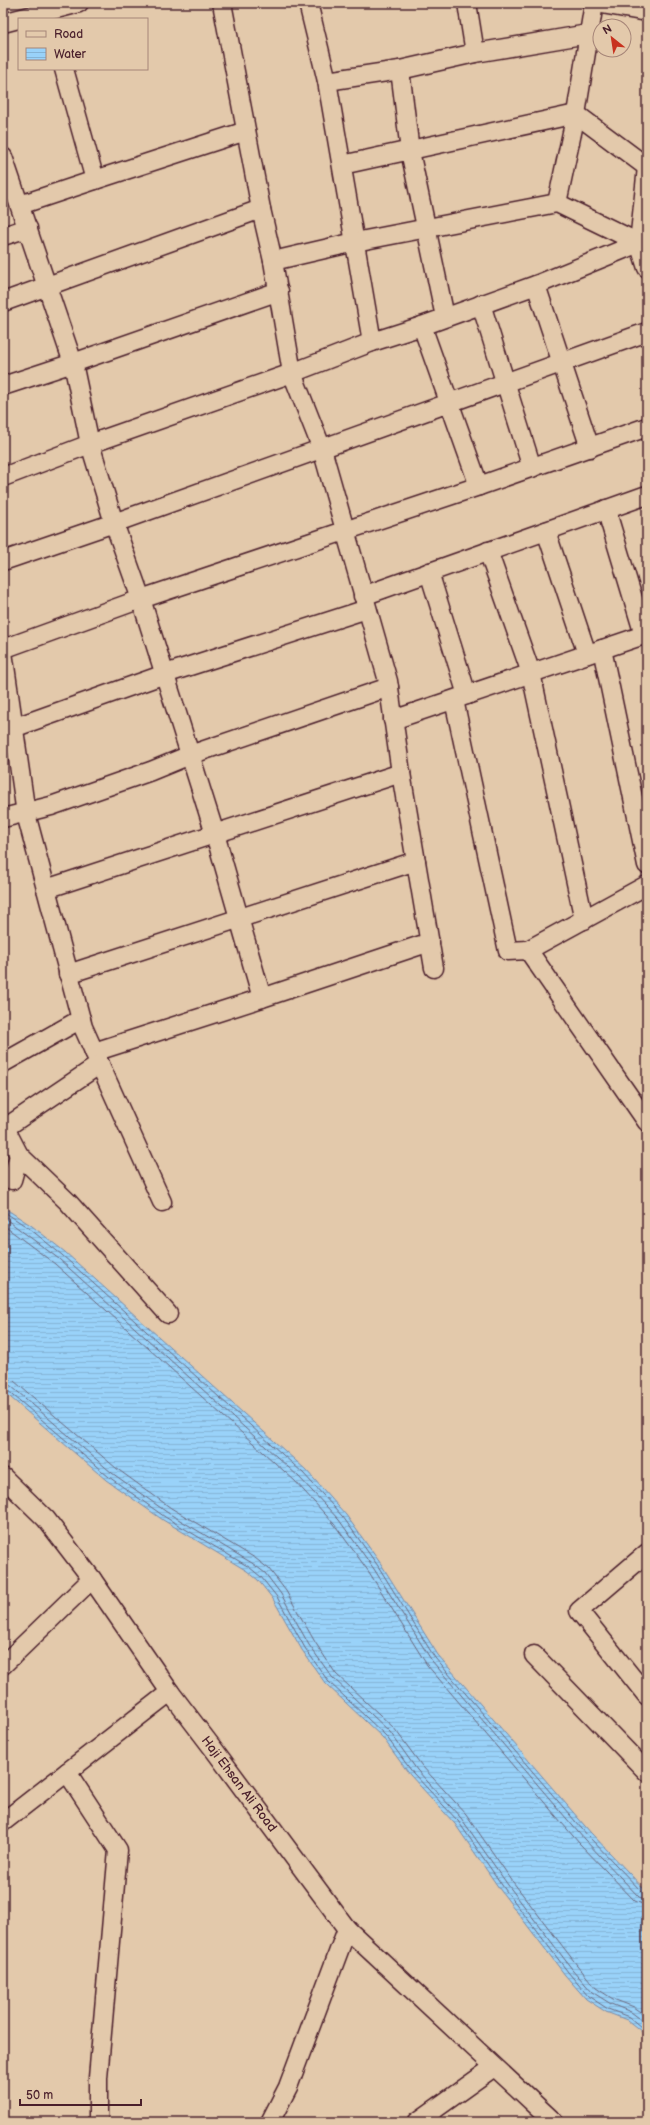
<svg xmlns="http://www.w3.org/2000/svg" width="650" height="2125" viewBox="0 0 650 2125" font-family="'Balsamiq Sans',sans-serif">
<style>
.water{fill:url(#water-rules);stroke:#798aa7}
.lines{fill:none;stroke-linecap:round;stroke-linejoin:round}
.shore{stroke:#6a677d;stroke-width:1}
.minor-casing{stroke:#4a1f2b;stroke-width:21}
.minor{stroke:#e3c9ab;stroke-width:18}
.labels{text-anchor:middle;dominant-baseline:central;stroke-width:3;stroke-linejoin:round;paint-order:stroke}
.street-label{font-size:13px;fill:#4a1f2b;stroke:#e3c9ab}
</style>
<defs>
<pattern id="water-rules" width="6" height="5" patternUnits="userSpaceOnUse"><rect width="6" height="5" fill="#99d2f9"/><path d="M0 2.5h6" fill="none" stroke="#85b4d6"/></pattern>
</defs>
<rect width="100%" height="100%" fill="#e3c9ab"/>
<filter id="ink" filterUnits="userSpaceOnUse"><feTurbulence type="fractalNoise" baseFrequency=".025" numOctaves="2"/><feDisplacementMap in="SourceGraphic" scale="8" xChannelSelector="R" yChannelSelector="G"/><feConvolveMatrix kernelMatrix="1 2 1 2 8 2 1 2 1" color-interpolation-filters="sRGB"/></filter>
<g filter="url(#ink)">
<!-- water -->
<path class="water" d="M3 1207 32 1226 65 1252 306 1470 346 1515 381 1564 438 1655 591 1833 647 1892V2039L641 2031 627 2020 606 2012 586 1999 565 1975 501 1891 455 1824 410 1775 383 1738 325 1683 302 1650 273 1599 258 1580 247 1571 163 1520 106 1480 3 1391Z"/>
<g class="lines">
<!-- shore -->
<g class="shore">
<path d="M3 1211 30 1229 62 1255 303 1473 343 1517 378 1566 435 1658 588 1836 643 1893 647 1895"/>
<path d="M3 1217 59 1259 299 1477 339 1520 374 1569 432 1661 584 1839 639 1897 647 1900"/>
<path d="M3 1225 55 1264 295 1481 334 1524 369 1572 427 1665 579 1843 635 1901 647 1906"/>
<path d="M3 1377 14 1381 116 1468 171 1508 255 1558 269 1569 286 1591 315 1642 336 1674 394 1728 422 1766 466 1814 513 1882 577 1965 596 1988 613 1999 634 2007 647 2016"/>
<path d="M3 1383 11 1386 112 1473 168 1513 252 1563 265 1573 281 1594 309 1645 332 1677 390 1732 417 1770 461 1818 508 1885 572 1969 592 1992 611 2004 631 2012 647 2024"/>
<path d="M3 1389 7 1390 109 1477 165 1517 249 1567 261 1577 277 1597 305 1648 328 1681 386 1736 413 1773 458 1821 504 1888 568 1972 588 1996 608 2009 629 2017 647 2032"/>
</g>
<defs>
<g id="minor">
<path d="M222 3 261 209 273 261 292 373 322 449 388 681 401 773 434 968"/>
<path d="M308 3 327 81 372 342"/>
<path d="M467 3 475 53"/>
<path d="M596 3 647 12"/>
<path d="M3 23 79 3"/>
<path d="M64 69 95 180 246 131"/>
<path d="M400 70 410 151 445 317"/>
<path d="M327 81 400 70 475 53 588 34"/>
<path d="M3 157 73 363 90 444 114 523 141 599 215 834 262 998"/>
<path d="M342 165 576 114 647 167"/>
<path d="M647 167 639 243 647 268"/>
<path d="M557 203 576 114 594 3"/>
<path d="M20 205 95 180"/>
<path d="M3 236 28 228"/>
<path d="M273 261 355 242 557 203 639 243 646 244"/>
<path d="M536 285 590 448"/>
<path d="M3 302 261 209"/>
<path d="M481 304 532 468"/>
<path d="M422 326 479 486"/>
<path d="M3 386 73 363 279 291"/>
<path d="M3 477 90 444 292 373 372 342 422 326 536 285 639 243"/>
<path d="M606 509 644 635"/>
<path d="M546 531 587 654"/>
<path d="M488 551 531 673 584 920"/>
<path d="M3 561 114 523 647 332"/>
<path d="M429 572 467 695"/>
<path d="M363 596 647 495"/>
<path d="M3 649 141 599 479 486 647 427"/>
<path d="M602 649 647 865"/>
<path d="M3 652 26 814 83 1027 162 1202"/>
<path d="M454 700 508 951 528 950"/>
<path d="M393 720 647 634"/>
<path d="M13 728 165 674 367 609"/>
<path d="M3 818 51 806 151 771 190 755 389 687"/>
<path d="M647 885 528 950 647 1122"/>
<path d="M46 889 401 773"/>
<path d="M68 974 416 861"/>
<path d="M94 1052 262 998 430 942"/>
<path d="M3 1063 81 1019"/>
<path d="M3 1124 19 1155 12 1180 3 1176"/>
<path d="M5 1128 100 1064"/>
<path d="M19 1155 68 1202 168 1314"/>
<path d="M3 1477 46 1519 92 1579 170 1692 215 1751 347 1929 288 2087 270 2122"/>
<path d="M647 1553 579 1611 647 1696"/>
<path d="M534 1655 647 1772"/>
<path d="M3 1665 92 1579"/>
<path d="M67 1772 118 1850 98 2078V2122"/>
<path d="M3 1822 170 1692"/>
<path d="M347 1929 554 2122"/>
<path d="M417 2122 494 2067"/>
</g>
</defs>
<!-- minor casing -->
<use href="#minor" class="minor-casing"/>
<!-- minor -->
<use href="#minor" class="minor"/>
</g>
</g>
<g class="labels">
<!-- street labels -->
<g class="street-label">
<text transform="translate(239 1784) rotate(53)">Haji Ehsan Ali Road</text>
</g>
</g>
<!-- margin -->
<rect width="650" height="2125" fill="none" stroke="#e3c9ab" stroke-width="16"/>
<rect x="8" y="8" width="634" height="2109" fill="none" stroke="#4a1f2b" stroke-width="1.5" filter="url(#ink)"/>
<!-- legend -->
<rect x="18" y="18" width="130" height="52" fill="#e3c9ab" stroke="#a68578"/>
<rect x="26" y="31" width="20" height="6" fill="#e3c9ab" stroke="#a68578"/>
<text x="54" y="38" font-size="12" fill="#4a1f2b">Road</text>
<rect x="26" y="48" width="20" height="12" fill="url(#water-rules)" stroke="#a68578"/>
<text x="54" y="58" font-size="12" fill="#4a1f2b">Water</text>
<!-- north arrow -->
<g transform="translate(612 38) rotate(330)"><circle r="19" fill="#e3c9ab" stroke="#a68578"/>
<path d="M0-3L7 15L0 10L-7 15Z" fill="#c8321e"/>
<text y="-6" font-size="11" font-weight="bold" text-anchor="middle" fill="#4a1f2b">N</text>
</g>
<!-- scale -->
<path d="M20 2099v6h121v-6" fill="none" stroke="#4a1f2b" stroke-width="2"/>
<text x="26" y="2099" font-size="12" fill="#4a1f2b" stroke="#e3c9ab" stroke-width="3" paint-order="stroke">50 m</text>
</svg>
